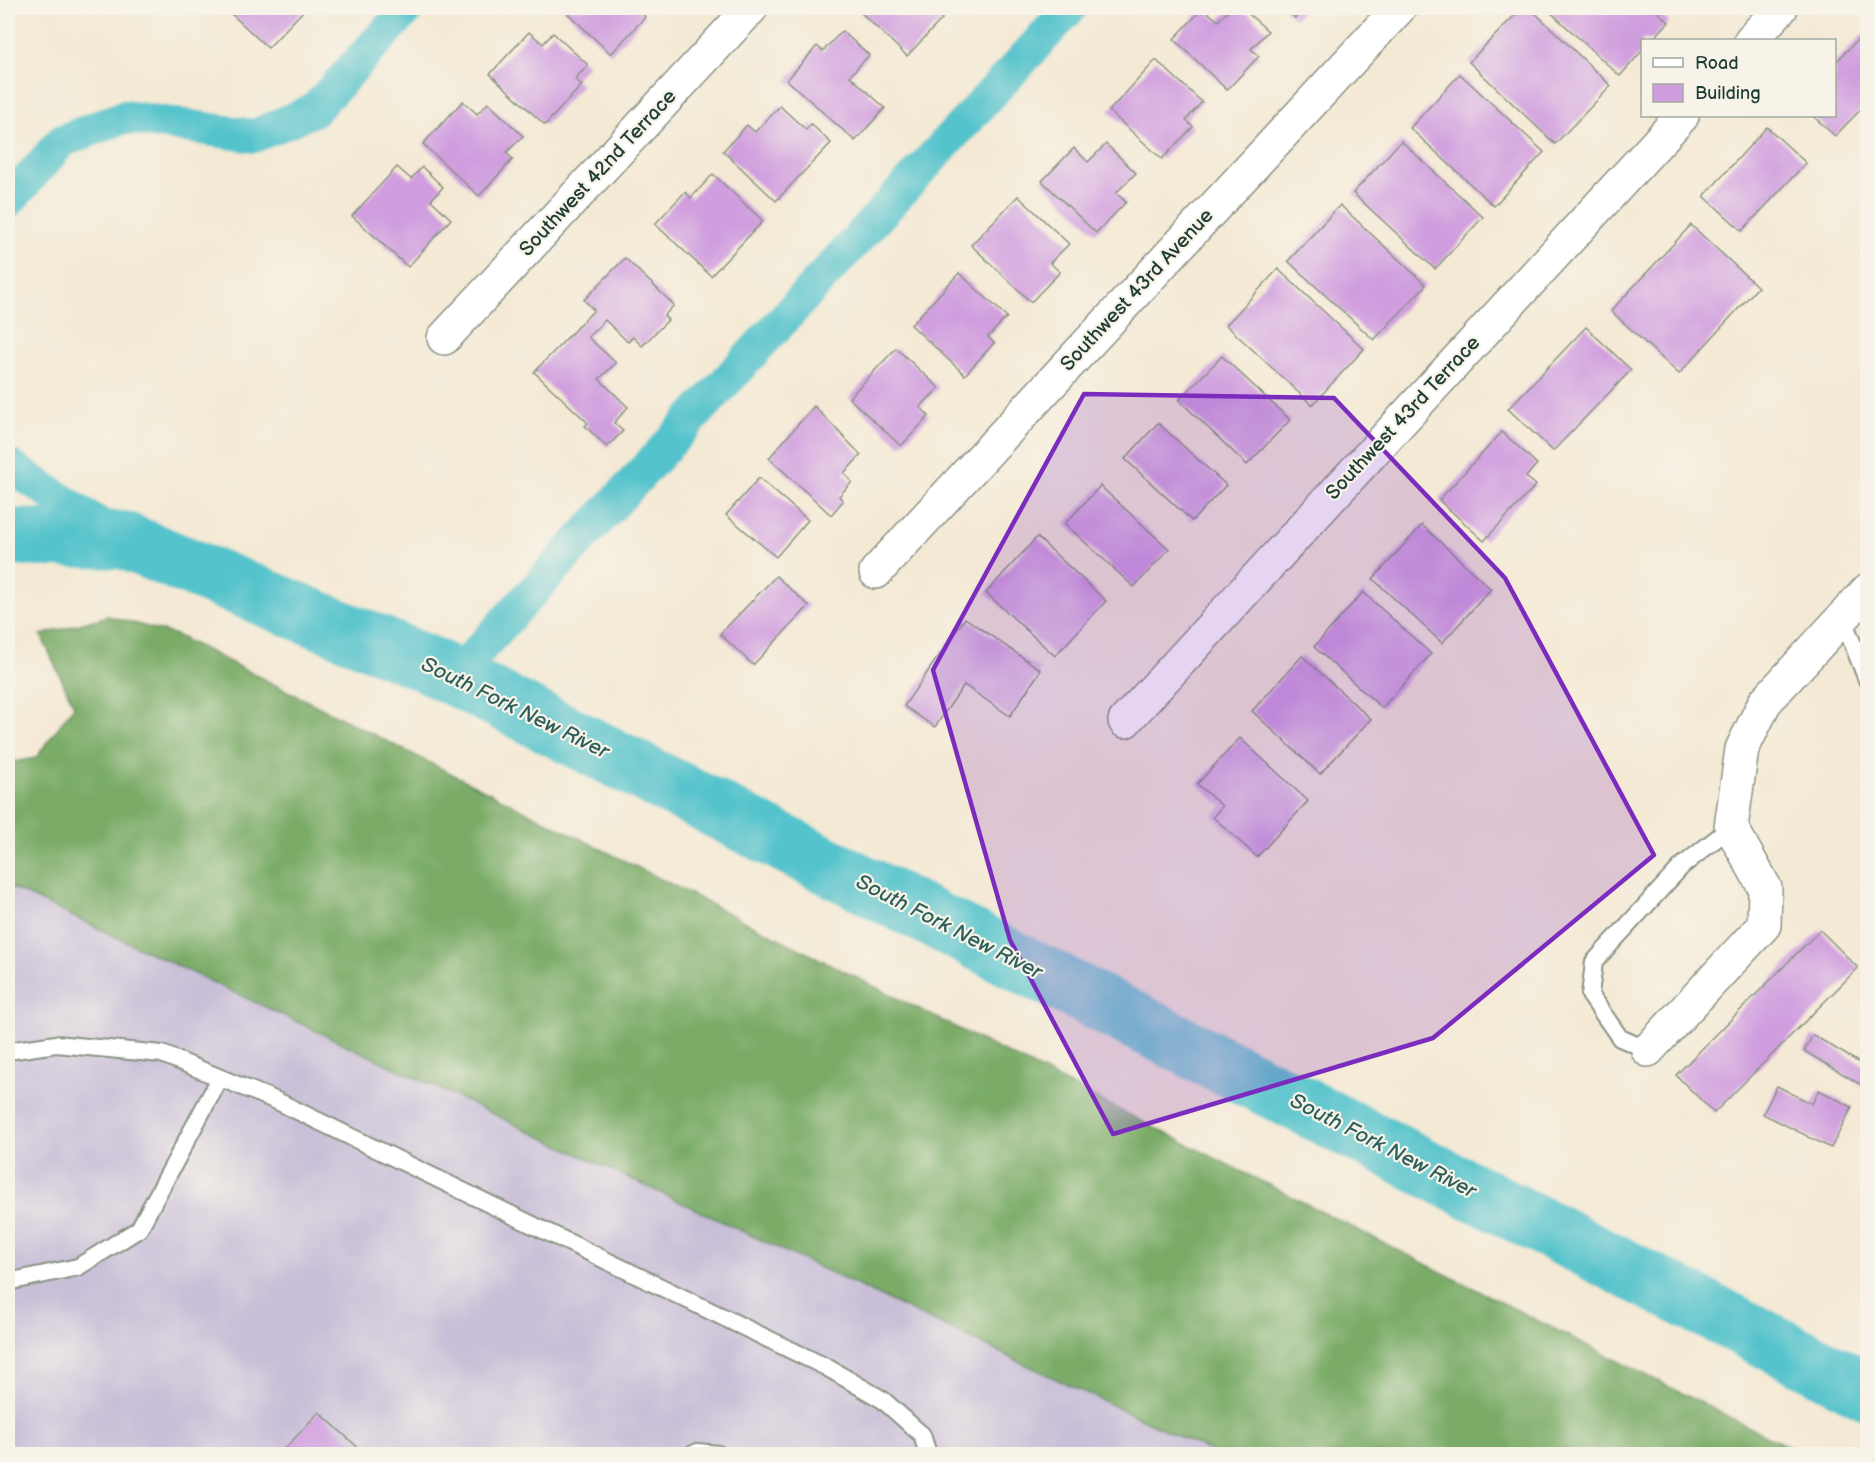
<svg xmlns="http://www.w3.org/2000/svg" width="1875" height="1462" viewBox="0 0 1875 1462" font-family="'Balsamiq Sans',sans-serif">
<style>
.industrial{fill:#c9bfd8}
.forest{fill:#7aac68;stroke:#4c744e;stroke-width:1.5}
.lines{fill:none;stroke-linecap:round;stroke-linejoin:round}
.canal{stroke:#55c3cc;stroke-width:34}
.river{stroke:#55c3cc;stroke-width:58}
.building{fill:#d09edf}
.service-casing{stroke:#8a9384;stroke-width:20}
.minor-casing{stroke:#8a9384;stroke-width:36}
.service{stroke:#fff;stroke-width:16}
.minor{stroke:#fff;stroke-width:33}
.marked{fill:#7b2cbf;fill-opacity:0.2;stroke:#7b2cbf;stroke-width:4.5;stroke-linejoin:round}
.labels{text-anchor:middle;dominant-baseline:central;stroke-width:4.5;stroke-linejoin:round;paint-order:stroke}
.street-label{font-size:20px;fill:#1f3d34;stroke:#f7f3e8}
.water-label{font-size:21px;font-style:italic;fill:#2c5e5a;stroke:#f7f3e8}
</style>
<rect width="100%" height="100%" fill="#f7f3e8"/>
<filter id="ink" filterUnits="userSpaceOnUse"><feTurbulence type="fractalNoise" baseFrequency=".0167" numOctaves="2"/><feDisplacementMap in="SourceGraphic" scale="12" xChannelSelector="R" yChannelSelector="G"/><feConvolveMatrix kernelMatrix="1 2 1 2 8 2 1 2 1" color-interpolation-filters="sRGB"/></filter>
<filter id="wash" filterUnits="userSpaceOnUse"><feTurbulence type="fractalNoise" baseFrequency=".008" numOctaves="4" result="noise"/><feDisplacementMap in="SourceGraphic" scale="24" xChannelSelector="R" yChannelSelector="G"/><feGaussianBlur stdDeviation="1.35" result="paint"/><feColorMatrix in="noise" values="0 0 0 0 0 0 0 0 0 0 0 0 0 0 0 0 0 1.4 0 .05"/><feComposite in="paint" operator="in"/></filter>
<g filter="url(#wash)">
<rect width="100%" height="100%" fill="#f4e9d4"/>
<!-- industrial -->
<path class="industrial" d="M8 886 1216 1454H8Z"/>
<!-- forest -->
<path class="forest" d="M108 616 176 635 1803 1454H1216L8 886V763L36 758 74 706 41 635Z"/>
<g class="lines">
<!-- canal -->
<g class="canal">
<path d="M8 202 62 141 124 117 254 136 314 110 408 8"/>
<path d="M8 465 123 540"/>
<path d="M454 677 1070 8"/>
</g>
<!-- river -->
<path class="river" d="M8 537 123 540 430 665 1868 1391"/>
</g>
<g id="blocks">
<!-- building -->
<g class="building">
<path d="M225 8H306L268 48Z"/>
<path d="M562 8H641L639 10 645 17 611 54Z"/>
<path d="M856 8H930L942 19 907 56Z"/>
<path d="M1203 8 1218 21 1231 8H1242L1268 31 1251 49 1259 56 1227 90 1174 39Z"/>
<path d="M1283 8H1305L1295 18Z"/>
<path d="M1522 8H1530L1611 86 1555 144 1469 62Z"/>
<path d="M1546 8H1653L1669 22 1652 40H1642V51L1620 76Z"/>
<path d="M842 31 869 55 850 76 885 108 855 141 787 80 817 46 823 51Z"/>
<path d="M529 32 543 44 553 33 588 65 575 79 582 85 545 125 490 74Z"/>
<path d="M1864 33 1868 37V102L1835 136 1813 116H1834V64Z"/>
<path d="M1156 60 1202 102 1186 120 1193 127 1162 159 1109 111Z"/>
<path d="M1460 74 1544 152 1494 206 1410 128Z"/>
<path d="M463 101 477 114 488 103 523 136 506 153 513 159 479 196 423 144Z"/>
<path d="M780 106 806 130 811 124 831 143 776 201 723 151 747 125 755 132Z"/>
<path d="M1767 127 1806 163 1742 231 1704 196Z"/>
<path d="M1401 141 1483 217 1435 269 1353 193Z"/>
<path d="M1106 144 1136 173 1116 193 1126 202 1096 233 1042 181 1074 148 1088 162Z"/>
<path d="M397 167 411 179 422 167 443 187 431 200 451 219 408 267 352 216Z"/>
<path d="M713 174 763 221 711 276 655 224 685 192 691 198Z"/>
<path d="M1018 196 1069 244 1050 263 1060 272 1031 302 971 245Z"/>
<path d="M1340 205 1426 285 1374 340 1288 261Z"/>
<path d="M1691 225 1758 287 1679 374 1611 311Z"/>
<path d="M625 258 674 305 664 316 668 320 642 346 633 337 628 342 605 320 588 337 616 363 599 379 628 407 614 423 623 431 607 447 585 426 588 423 534 372 594 310 584 300Z"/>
<path d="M1278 269 1364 349 1312 405 1226 325Z"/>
<path d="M959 273 1007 317 988 337 994 343 965 375 911 325Z"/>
<path d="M1586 327 1631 370 1553 451 1508 409Z"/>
<path d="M896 348 939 388 920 407 929 416 901 446 849 398Z"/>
<path d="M1222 356 1290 420 1247 465 1179 400Z"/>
<path d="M814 406 861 455 844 473 852 482 839 496 843 501 831 515 769 458Z"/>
<path d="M1158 423 1226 485 1192 521 1125 459Z"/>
<path d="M1502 432 1537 464 1526 477 1536 485 1484 541 1439 500Z"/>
<path d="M759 478 808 520 776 557 726 515Z"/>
<path d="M1100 486 1169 549 1134 587 1065 524Z"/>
<path d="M1422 525 1491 589 1442 643 1373 579Z"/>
<path d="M1037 537 1106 601 1055 656 986 593Z"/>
<path d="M776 576 809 606 753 665 720 634Z"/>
<path d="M1363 592 1431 654 1382 708 1314 647Z"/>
<path d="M965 618 1041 670 1010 716 964 685 935 727 904 706Z"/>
<path d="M1302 656 1371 719 1320 774 1252 711Z"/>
<path d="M1240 738 1308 801 1257 857 1213 817 1222 806 1197 784Z"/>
<path d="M1820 930 1858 968 1714 1113 1676 1075Z"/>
<path d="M1813 1035 1868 1068V1089L1804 1051Z"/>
<path d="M1777 1086 1812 1104 1819 1090 1852 1107 1831 1148 1763 1114Z"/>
<path d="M319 1412 365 1454H280Z"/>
</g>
</g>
</g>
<g filter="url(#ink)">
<use href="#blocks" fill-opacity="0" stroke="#8a9384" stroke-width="1.5"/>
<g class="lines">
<defs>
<g id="service">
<path d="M1842 617 1868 682"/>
<path d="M1648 1050 1620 1038 1590 995 1594 962 1682 866 1731 827"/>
<path d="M8 1051 56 1044 162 1054 277 1101 828 1368 883 1400 922 1435 928 1454"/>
<path d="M8 1282 78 1267 139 1229 220 1078"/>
<path d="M693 1454 698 1452 718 1454"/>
</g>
<g id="minor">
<path d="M1751 40 1781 8"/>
<path d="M444 338 751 8"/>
<path d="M876 572 1399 8"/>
<path d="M1125 721 1682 116"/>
<path d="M1648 1050 1764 925 1765 888 1731 827 1742 749 1765 702 1868 590"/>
</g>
</defs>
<!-- service casing -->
<use href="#service" class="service-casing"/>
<!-- minor casing -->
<use href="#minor" class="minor-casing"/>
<!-- service -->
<use href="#service" class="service"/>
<!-- minor -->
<use href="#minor" class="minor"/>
</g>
</g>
<!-- marked area -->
<path class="marked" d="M1084 394 1334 398 1505 578 1654 855 1433 1038 1113 1134 1010 940 933 670Z"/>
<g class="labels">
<!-- street labels -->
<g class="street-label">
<text transform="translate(598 173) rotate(-47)">Southwest 42nd Terrace</text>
<text transform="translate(1137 290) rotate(-47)">Southwest 43rd Avenue</text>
<text transform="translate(1403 418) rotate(-47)">Southwest 43rd Terrace</text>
</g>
<!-- water labels -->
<g class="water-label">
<text transform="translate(515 708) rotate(26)">South Fork New River</text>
<text transform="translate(949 927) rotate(27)">South Fork New River</text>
<text transform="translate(1383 1146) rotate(27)">South Fork New River</text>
</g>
</g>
<!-- margin -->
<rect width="1875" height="1462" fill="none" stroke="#f7f3e8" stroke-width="30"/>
<!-- legend -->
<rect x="1641" y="39" width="195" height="78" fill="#f7f3e8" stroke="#a1aaa0" stroke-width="1.5"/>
<rect x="1653" y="58" width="30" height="9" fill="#ffffff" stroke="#a1aaa0" stroke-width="1.5"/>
<text x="1695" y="69" font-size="18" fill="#1f3d34">Road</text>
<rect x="1653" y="84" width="30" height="18" fill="#d09edf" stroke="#a1aaa0" stroke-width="1.5"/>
<text x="1695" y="99" font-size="18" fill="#1f3d34">Building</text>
</svg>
